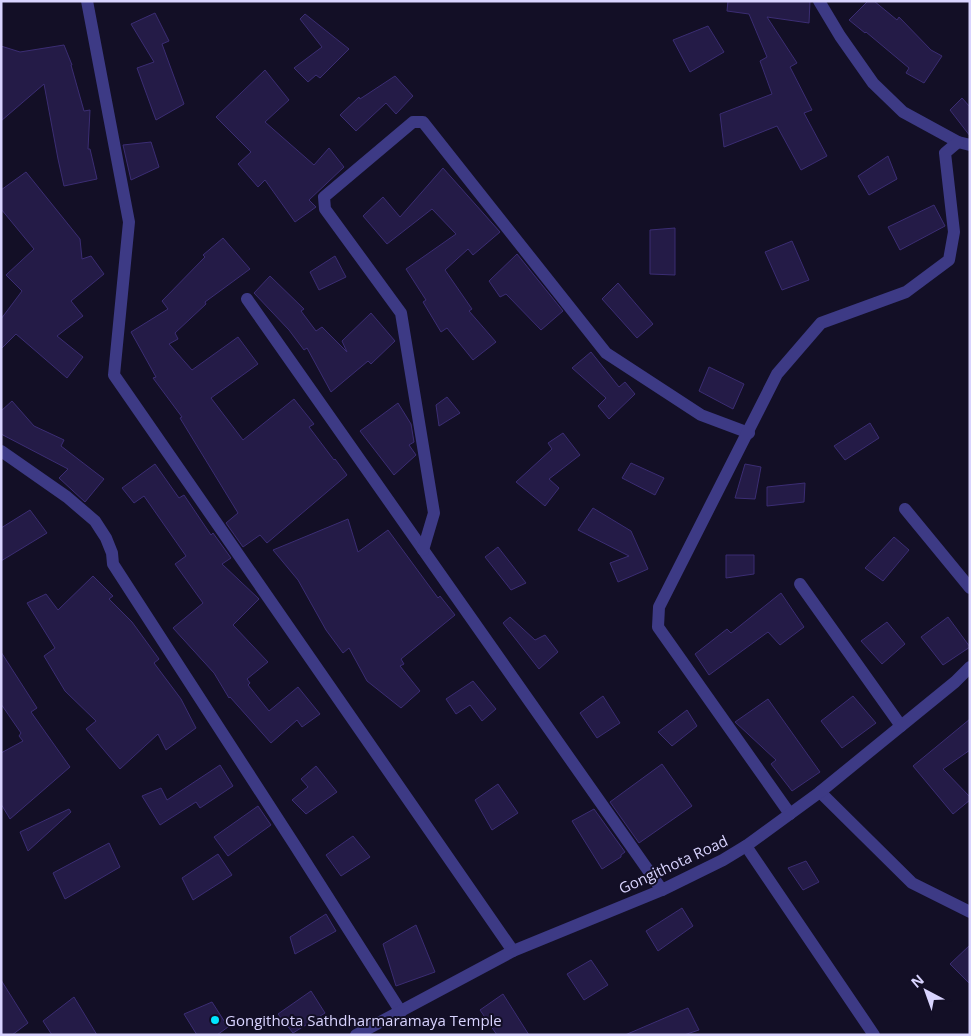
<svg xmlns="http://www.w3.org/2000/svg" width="971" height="1036" viewBox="0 0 971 1036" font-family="'Open Sans',sans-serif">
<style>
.building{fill:#241b47;stroke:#3b2d73}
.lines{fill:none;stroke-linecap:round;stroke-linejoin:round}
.minor{stroke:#3d3a85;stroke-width:12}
.poi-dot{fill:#00e5ff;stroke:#130f26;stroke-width:2}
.labels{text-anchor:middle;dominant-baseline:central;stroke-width:4;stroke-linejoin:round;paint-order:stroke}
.street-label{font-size:15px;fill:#d9d4ff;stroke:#130f26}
.poi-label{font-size:15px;fill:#d9d4ff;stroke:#130f26;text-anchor:start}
</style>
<rect width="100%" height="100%" fill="#130f26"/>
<!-- building -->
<g class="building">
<path d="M728 1H810L809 23 767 17 797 63 790 67 812 110 804 113 827 156 801 170 777 126 724 147 720 114 772 94 760 61 767 57 749 14 727 11Z"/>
<path d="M868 1H874L897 20 899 17 931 50 942 56 924 83 906 73 909 68 866 32 865 33 849 20Z"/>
<path d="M155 13 169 41 162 44 184 104 156 120 137 68 154 62 131 24Z"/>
<path d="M305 14 349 49 320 78 316 75 308 82 294 68 322 47 300 19Z"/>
<path d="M708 26 724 52 690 72 673 40Z"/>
<path d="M64 45 72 65H71L84 111 90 110 88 149H90L97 179 64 186 58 159 44 84 1 121V46L20 52Z"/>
<path d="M265 70 289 100 265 122 314 165 329 148 344 167 309 200 316 207 295 222 265 180 258 187 238 164 251 152 216 117Z"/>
<path d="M395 76 413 96 396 114 386 103 356 131 340 115 359 97 360 99Z"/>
<path d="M962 98 970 107V136L950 110Z"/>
<path d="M151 142 159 167 131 180 123 145Z"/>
<path d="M888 156 897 179 869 195 858 176Z"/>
<path d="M443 168 500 232 473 255 468 249 445 270 472 309 469 311 496 342 473 360 447 328 441 332 423 302 426 300 406 269 456 234 432 209 387 244 363 216 383 197 400 217Z"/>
<path d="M26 172 80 239 82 259 91 256 104 274 71 301 83 316 57 336 83 357 67 378 16 334 1 349V319L22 291 6 275 34 249 1 209V190Z"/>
<path d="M934 205 945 226 900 250 888 227Z"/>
<path d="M675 228V275L650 274V230Z"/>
<path d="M223 238 250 269 205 302 206 304 175 333 178 339 169 344 192 370 238 337 258 364 211 398 243 440 294 399 314 424 309 427 334 460 335 459 347 475 267 543 260 535 243 547 226 523 238 513 180 418 182 417 153 378 156 377 131 332 168 309 162 301 205 257 203 255Z"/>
<path d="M792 241 809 280 782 290 765 252Z"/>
<path d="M517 254 563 311 541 330 506 294 500 297 489 281Z"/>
<path d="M335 256 346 277 319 290 310 272Z"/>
<path d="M270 276 304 309 301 311 316 331 322 327 347 352 342 341 371 313 395 341 371 364 368 361 331 392 307 348 304 350 289 330 254 293Z"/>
<path d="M618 283 653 324 637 338 602 299Z"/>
<path d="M591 352 619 387 625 382 635 394 609 419 598 406 606 398 572 368Z"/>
<path d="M709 367 744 384 733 409 699 391Z"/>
<path d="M447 397 460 413 439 426 436 405Z"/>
<path d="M12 401 34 426 64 440 61 446 104 479 85 502 59 478 68 469 1 434V411Z"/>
<path d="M398 403 411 424 414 442 409 445 416 455 394 475 360 431Z"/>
<path d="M870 423 879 438 845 460 834 446Z"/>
<path d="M563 433 580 455 549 479 559 488 545 506 516 482 552 449 548 443Z"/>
<path d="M631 463 664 478 655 495 622 478Z"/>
<path d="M155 464 179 498 184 495 211 535 213 533 231 558 222 564 259 599 233 625 268 662 247 679 250 683 248 685 269 711 298 687 320 714 302 727 297 720 271 743 230 697 229 698 214 673 173 628 203 603 175 564 186 556 144 496 134 503 122 488Z"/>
<path d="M745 464 761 467 755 499 735 498Z"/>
<path d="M805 483 804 502 767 506V487Z"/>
<path d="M593 508 631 531 648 569 618 582 610 563 629 556 578 530Z"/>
<path d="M30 510 47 533 1 561V528Z"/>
<path d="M348 519 358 552 388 530 438 598 440 596 455 615 401 659 404 664 400 666 420 691 401 708 367 681 349 648 343 653 326 630 298 580 273 550Z"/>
<path d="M894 537 909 550 883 581 865 568Z"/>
<path d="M498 547 526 583 511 590 485 557Z"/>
<path d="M726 555H754V574L726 578Z"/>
<path d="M93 576 113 596 109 599 132 622 159 659 154 663 181 699 196 728 166 750 158 734 120 769 86 729 96 721 65 691 44 656 55 648 27 603 46 594 58 610Z"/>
<path d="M781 593 804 627 780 645 768 632 709 675 695 654 727 629 731 633Z"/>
<path d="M510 617 535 640 545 635 558 652 539 669 503 623Z"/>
<path d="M948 617 970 647 943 665 921 637Z"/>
<path d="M887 622 905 644 882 664 861 641Z"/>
<path d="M1 652 37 708 31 712 70 767 10 819 1 804V753L23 741 19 736 21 733 1 704Z"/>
<path d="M473 681 496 709 482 721 470 705 456 714 446 699Z"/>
<path d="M603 696 620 723 597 738 580 713Z"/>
<path d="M853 696 876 723 842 748 821 721Z"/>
<path d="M768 699 820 772 792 791 771 764 776 760 735 722Z"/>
<path d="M687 710 697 726 672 746 658 732Z"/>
<path d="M970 719V750L943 769 970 797V800L953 814 913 766Z"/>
<path d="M662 764 692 806 639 843 610 802Z"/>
<path d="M220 765 233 786 200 808 196 802 160 825 142 796 161 788 167 800Z"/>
<path d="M316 766 337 792 306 814 292 800 308 787 301 779Z"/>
<path d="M498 784 518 813 492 830 475 800Z"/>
<path d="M258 806 271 825 228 856 214 837Z"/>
<path d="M69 809 71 812 28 851 20 832Z"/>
<path d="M594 809 625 852 621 855V857L602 869 572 821Z"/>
<path d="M353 836 370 857 341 876 326 855Z"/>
<path d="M109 843 120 867 65 899 53 873Z"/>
<path d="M218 854 232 875 193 900 182 878Z"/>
<path d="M806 861 819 882 803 890 788 868Z"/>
<path d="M682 908 693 926 658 951 646 931Z"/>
<path d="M326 914 336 931 295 954 290 937Z"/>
<path d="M416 925 435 972 396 986 383 944Z"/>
<path d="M970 945V984L950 964Z"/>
<path d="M591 960 608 985 584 1000 567 974Z"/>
<path d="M1 980 28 1023 12 1035H1Z"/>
<path d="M311 991 325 1013 293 1033 278 1014Z"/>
<path d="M503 994 529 1035H497L480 1010Z"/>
<path d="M74 997 97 1035H52L43 1021Z"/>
<path d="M212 1002 228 1027 217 1035H197L184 1014Z"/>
<path d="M688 1008 699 1030 684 1035H625Z"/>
</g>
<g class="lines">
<!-- minor -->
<g class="minor">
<path d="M87 1 129 222 114 375 513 951"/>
<path d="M819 1 840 36 873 83 903 112 958 142 970 145"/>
<path d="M247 299 662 890"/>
<path d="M1 451 67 497 95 521 106 538 112 553 113 564 296 847 401 1012"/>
<path d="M905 509 970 588"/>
<path d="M423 550 434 513 401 313 325 209 324 197 413 122H423L606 353 701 415 749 433"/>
<path d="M800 584 901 726"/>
<path d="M820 792 912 883 970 912"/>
<path d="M790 814 658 627 659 607 777 374 821 323 906 292 949 260 954 232 945 153 958 142"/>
<path d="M746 846 874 1035"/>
<path d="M356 1035 513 951 662 890 723 860 746 846 820 792 955 682 970 667"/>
</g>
</g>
<!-- markers -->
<circle class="poi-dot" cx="215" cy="1020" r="5"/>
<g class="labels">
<!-- street labels -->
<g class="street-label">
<text transform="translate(673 864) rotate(-25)">Gongithota Road</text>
</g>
<!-- poi labels -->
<g class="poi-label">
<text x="225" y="1020">Gongithota Sathdharmaramaya Temple</text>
</g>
</g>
<!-- border -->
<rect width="971" height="1036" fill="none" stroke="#d9d4ff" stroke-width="5"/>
<!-- north arrow -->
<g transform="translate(926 991) rotate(319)" stroke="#130f26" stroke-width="4" paint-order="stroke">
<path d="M0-4L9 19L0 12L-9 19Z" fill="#d9d4ff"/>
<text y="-8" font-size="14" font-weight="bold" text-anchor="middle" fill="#d9d4ff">N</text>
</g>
</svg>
